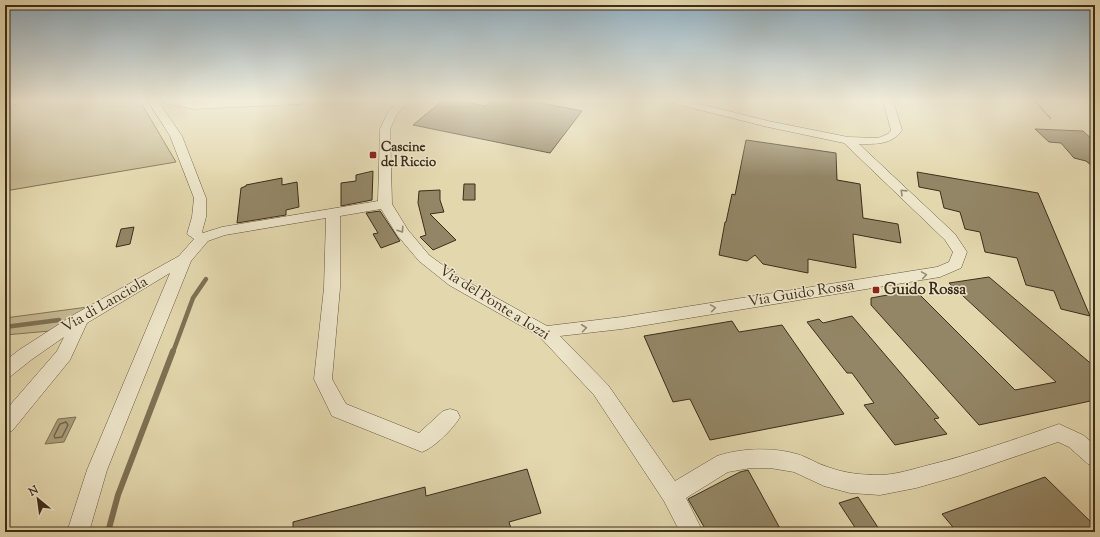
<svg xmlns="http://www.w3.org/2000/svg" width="1100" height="537" viewBox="0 0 1100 537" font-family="'Sorts Mill Goudy',serif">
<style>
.green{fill:#c7ba94;stroke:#827457}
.water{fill:#aa9e7b;stroke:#7e7154}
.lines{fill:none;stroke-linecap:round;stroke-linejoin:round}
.shore{stroke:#73664a;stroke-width:1.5}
.stream-far1{stroke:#7e7154;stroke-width:4.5}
.stream{stroke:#7e7154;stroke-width:6}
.building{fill:#938666;stroke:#3c2e1a}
.minor-casing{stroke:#66583f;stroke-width:1}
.path{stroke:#3c2e1a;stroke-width:2;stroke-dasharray:1 1.5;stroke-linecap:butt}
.minor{fill:#ede5ca;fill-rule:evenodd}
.oneway{stroke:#948a72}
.poi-dot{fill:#8f2418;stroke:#ede5ca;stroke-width:1.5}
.labels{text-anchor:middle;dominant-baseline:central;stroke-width:3;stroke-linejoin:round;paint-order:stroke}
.far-poi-label{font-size:13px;font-weight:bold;fill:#3c2e1a;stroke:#ede5ca;text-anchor:start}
.poi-label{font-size:15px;font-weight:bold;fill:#3c2e1a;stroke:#ede5ca;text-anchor:start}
.street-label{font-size:15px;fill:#3c2e1a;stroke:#ede5ca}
</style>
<rect width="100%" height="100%" fill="#e3d7ad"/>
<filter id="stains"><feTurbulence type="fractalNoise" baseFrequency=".005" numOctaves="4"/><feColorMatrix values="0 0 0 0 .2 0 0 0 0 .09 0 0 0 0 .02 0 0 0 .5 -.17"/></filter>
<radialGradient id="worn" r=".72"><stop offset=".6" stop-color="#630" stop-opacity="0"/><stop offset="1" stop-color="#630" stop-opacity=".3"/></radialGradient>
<!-- green -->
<g class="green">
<path d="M22 101H140L176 162 5 191V110Z"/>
<path d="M88 307 50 331 5 335V318Z"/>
</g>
<!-- water -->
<path class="water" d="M76 417 64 442 45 444 58 419Z"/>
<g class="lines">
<!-- shore -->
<path class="shore" d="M66 422 68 425 62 437 55 438 54 436 60 424Z"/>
<!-- stream-far1 -->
<g class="stream-far1">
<path d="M5 327 59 320"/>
<path d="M173 352 193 298 206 279"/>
</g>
<!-- stream -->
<path class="stream" d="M108 532 118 495 173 351"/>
</g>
<!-- building -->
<g class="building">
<path d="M442 101H461L485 106 491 101H531L582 111 550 153 413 125Z"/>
<path d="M1035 129 1083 131 1095 142V168L1086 161 1074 158 1061 143 1049 142Z"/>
<path d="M746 140 836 153 837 180 860 184 863 218 898 224 901 243 853 234 856 268 808 259V273L763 264 755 255 747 261 719 255 725 222H726L732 194 735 195Z"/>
<path d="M373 171 372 200 341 206V183L356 181V175Z"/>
<path d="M917 172 1038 193 1090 316 1061 309 1054 291 1026 285 1017 258 985 252 980 232 965 229 960 212 944 208 940 191 919 187Z"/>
<path d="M282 178V185L297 182 299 207 286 210V215L237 223 241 188 246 186V185Z"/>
<path d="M464 184H475V200H463Z"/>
<path d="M440 190V200L444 212 430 214 456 240 433 250 420 237 426 235 418 203 419 191Z"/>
<path d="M380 211 400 241 381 248 373 234 378 233 366 213Z"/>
<path d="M134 227 130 244 116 247 121 229Z"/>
<path d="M989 277 1095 367V400L979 425 871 305V298L915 290 1015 390 1056 382 949 283Z"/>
<path d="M852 316 939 418 934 419 947 434 895 445 864 405 874 403 852 373H847L807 322 819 319 823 323Z"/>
<path d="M732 321 739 332 782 325 844 414 710 440 690 399 673 402 644 336Z"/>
<path d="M527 469 541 513 509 522 512 532H293V522L425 487 426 496Z"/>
<path d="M748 470 782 532H707L688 499 740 472Z"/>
<path d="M1045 477 1095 526V532H957L942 514Z"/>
<path d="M858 497 881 532H858L839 503Z"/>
</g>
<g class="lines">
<defs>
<g id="minor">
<path d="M148 101H158L182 136 206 198V217L202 232 203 233 222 227 378 201 380 129 387 114 397 102 409 101 397 114 390 129 392 204 408 230 429 255 459 277 547 326 622 317 937 267 949 262 953 252 945 240 844 143 768 127 672 103 671 101H688L768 121 848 137 878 138 888 134 891 130 883 101H893L902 130C892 145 876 144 859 144L955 234 967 252 961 268 940 277 622 329 560 336 608 385 675 481 717 456C740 448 773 447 797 454 808 457 817 464 828 467 844 473 861 475 879 475 895 475 913 469 929 465 973 454 1016 439 1059 424L1083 435 1095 445V467L1088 464 1069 447 1058 442 958 476 916 488 880 495 850 493 824 486 794 472 770 468H751L728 472 686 498 703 532H680L664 501 594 395 539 336 449 285 419 261 397 235 381 209 340 216V288L332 379 346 404 419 433 443 411 450 409 457 411 460 417C454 428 434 448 422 452L332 416 314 379 324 288 326 218 225 235 208 241 191 261 107 470 89 532H67L87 470 170 273 87 323 70 360 12 431 5 433V411L57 351 64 337 31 360 11 376 5 378V361L19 350 75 314 179 256 194 239 187 234 192 217 194 198 170 136Z"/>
<path d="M162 101H183L194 103 236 101H306L301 104 194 109 163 103Z"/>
</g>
</defs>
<!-- minor casing -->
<use href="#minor" class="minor-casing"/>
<!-- path -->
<path class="path" d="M1035 101 1051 119"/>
<!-- minor -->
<use href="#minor" class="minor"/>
</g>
<!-- one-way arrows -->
<defs><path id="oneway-chevron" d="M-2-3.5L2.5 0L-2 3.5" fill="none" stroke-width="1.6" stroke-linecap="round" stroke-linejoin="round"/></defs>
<g class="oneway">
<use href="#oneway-chevron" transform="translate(903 192) rotate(-136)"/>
<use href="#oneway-chevron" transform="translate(401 230) rotate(56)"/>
<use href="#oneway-chevron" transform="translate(924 275) rotate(-9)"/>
<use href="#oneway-chevron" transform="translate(713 308) rotate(-9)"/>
<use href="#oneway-chevron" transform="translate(584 328) rotate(-7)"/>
</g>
<!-- sky -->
<linearGradient id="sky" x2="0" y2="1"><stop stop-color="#8fabbc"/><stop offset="0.57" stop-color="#f2edda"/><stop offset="1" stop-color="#f2edda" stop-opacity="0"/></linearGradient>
<rect width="1100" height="176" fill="url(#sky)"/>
<!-- markers -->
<g class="poi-dot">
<rect x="369" y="151" width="8" height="8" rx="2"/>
<rect x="872" y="286" width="8" height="8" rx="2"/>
</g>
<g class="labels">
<!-- far-poi labels -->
<g class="far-poi-label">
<text x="381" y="148">Cascine<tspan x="381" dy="15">del Riccio</tspan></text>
</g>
<!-- poi labels -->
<g class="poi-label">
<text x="884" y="290">Guido Rossa</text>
</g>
<!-- street labels -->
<g class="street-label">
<text transform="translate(801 294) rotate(-9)">Via Guido Rossa</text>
<text transform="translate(494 303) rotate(32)">Via del Ponte a Iozzi</text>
<text transform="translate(105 305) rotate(-30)">Via di Lanciola</text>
</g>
</g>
<!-- margin -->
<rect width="1100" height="537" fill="none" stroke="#e3d7ad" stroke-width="20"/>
<rect x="6" y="6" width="1088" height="525" fill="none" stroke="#3c2e1a" stroke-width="2"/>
<rect x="10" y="10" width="1080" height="517" fill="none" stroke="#3c2e1a"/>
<!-- north arrow -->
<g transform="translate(38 499) rotate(331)" stroke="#ede5ca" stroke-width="3" paint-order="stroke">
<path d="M0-3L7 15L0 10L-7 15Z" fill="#3c2e1a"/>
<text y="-6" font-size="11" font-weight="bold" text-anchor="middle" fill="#3c2e1a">N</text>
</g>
<rect width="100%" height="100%" filter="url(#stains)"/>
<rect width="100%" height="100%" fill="url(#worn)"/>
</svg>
